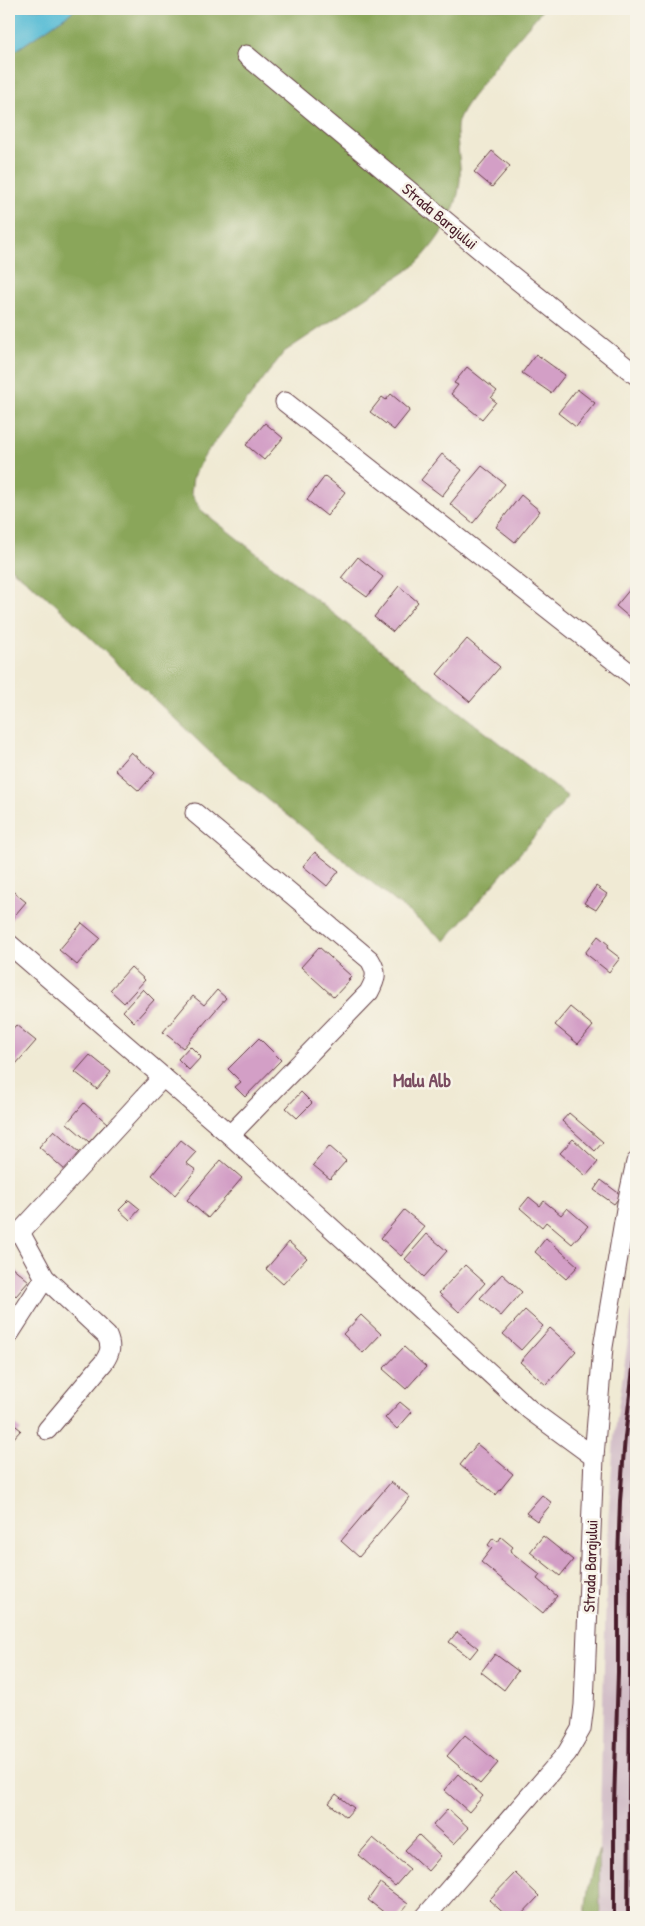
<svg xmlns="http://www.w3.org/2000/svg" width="645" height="1926" viewBox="0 0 645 1926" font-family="'Patrick Hand',sans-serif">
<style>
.industrial{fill:#d2bdc7}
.forest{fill:#8aa65a;stroke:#6a6242}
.water{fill:#57bcd5;stroke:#506e80}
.building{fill:#d39fc6}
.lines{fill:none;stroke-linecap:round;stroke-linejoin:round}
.minor-casing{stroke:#633d44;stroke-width:21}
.minor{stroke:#fff;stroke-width:19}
.rail{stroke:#4a1f2b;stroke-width:4}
.labels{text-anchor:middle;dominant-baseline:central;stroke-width:5;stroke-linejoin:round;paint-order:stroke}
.street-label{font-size:16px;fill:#4a1f2b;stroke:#f7f3e8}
.quarter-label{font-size:19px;font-weight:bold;fill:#7a4c61;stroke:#f7f3e8}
</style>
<rect width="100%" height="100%" fill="#f7f3e8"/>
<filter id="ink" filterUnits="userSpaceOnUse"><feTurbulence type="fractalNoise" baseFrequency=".02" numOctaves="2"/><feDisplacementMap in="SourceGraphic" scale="10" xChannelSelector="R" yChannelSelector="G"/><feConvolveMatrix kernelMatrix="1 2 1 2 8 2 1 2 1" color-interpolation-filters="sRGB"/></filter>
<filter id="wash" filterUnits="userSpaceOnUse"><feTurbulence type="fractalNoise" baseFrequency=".0096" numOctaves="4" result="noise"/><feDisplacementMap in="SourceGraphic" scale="20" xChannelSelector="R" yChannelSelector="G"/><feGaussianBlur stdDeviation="1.12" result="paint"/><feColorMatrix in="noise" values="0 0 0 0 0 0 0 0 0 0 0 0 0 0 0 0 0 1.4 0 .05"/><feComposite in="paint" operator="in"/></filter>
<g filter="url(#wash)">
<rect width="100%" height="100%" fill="#f0ead4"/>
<!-- industrial -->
<path class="industrial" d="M636 1283V1917H600L599 1850 608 1522 614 1438Z"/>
<!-- forest -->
<g class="forest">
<path d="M76 9H543C520 36 496 63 476 92 469 101 462 110 458 121 455 131 459 154 460 166 463 205 441 239 414 266L284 352 205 455 193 477 191 493 201 510 568 797 445 941 215 757 54 603 9 567V55Z"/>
<path d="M599 1850 600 1917H585C587 1893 590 1873 599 1850Z"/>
</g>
<!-- water -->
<path class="water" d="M9 9H76L9 55Z"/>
<g id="blocks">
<!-- building -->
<g class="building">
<path d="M492 151 510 166 492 187 474 172Z"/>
<path d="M536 354 565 375 551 393 522 373Z"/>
<path d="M467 367 497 391 491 398 496 402 482 419 451 394 458 385 454 383Z"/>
<path d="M577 389 595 403 576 427 558 413Z"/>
<path d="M391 394 410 410 394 430 370 412 382 397 386 400Z"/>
<path d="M265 423 283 438 264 460 246 445Z"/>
<path d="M442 454 462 470 442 496 421 480Z"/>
<path d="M482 466 505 484 473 523 450 504Z"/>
<path d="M325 476 345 492 327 516 307 500Z"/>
<path d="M521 495 540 511 515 542 496 527Z"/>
<path d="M358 557 383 577 367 597 341 578Z"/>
<path d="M636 582V623L616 606Z"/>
<path d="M399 586 418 602 393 632 374 617Z"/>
<path d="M467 639 500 667 470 702 437 674Z"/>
<path d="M131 752 155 773 139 791 115 770Z"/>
<path d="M315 852 339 871 327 886 303 866Z"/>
<path d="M596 886 607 894 596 910 584 903Z"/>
<path d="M10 889 26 902 10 921 9 891Z"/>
<path d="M82 923 100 938 77 965 59 950Z"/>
<path d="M598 936 609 945 607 948 620 958 609 972 585 953Z"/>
<path d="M319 947 351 976 348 979 350 980 334 997 301 967Z"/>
<path d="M131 967 145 980 124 1003 110 990Z"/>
<path d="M143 989 154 1000 134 1022 123 1011Z"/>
<path d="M217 990 226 998 183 1048 163 1032 193 996 204 1005Z"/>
<path d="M570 1007 593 1026 578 1044 555 1025Z"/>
<path d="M16 1025 36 1041 9 1072V1033Z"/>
<path d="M259 1038 281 1060 245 1097 235 1087 241 1082 228 1069Z"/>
<path d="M190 1046 201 1057 189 1070 178 1059Z"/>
<path d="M90 1055 111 1072 97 1089 75 1072Z"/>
<path d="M301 1092 312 1103 297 1118 286 1108Z"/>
<path d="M84 1103 107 1123 89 1142 67 1123Z"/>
<path d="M569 1113 603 1142 595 1151 562 1121Z"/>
<path d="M54 1130 80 1153 65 1170 39 1147Z"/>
<path d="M573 1139 598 1162 586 1176 560 1153Z"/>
<path d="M181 1140 196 1152 186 1163 196 1170 175 1195 152 1175Z"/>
<path d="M329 1146 346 1161 330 1179 313 1165Z"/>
<path d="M221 1160 242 1178 208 1218 187 1200Z"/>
<path d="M601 1180 621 1195 614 1204 594 1190Z"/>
<path d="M529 1197 540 1206 544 1201 561 1215 567 1208 588 1226 572 1244 546 1222 542 1227 520 1208Z"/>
<path d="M129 1200 140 1209 130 1220 119 1210Z"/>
<path d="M404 1210 425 1227 401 1256 381 1238Z"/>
<path d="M427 1234 447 1251 424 1277 405 1259Z"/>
<path d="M546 1238 578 1266 566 1279 535 1252Z"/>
<path d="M289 1242 307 1258 283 1284 266 1269Z"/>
<path d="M465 1265 485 1283 459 1312 439 1293Z"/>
<path d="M11 1266 29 1281 16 1296 9 1289V1268Z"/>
<path d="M502 1274 522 1292 501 1316 480 1298Z"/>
<path d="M525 1310 543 1326 521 1350 503 1334Z"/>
<path d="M361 1315 381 1334 363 1353 343 1334Z"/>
<path d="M550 1328 576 1351 546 1385 520 1362Z"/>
<path d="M404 1347 426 1367 406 1389 383 1369Z"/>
<path d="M400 1402 412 1412 397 1429 385 1418Z"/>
<path d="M12 1423 21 1430 11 1441 9 1439V1427Z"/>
<path d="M477 1444 513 1474 496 1495 460 1465Z"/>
<path d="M391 1482 410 1497 359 1557 341 1541Z"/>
<path d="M542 1495 552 1503 537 1521 526 1513Z"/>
<path d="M543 1536 573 1560 560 1576 530 1552Z"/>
<path d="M501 1537 513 1547 510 1551 540 1575 537 1579 557 1596 543 1613 481 1562 492 1548 488 1545 493 1538 498 1542Z"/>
<path d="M457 1632 478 1648 470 1658 449 1642Z"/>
<path d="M495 1654 518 1671 504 1690 481 1672Z"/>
<path d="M465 1735 498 1763 480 1784 447 1756Z"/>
<path d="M458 1774 483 1796 469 1812 444 1790Z"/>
<path d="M336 1794 354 1808 346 1817 329 1803Z"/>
<path d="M448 1809 469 1828 454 1844 433 1825Z"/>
<path d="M419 1835 441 1856 428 1871 405 1850Z"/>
<path d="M373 1838 410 1869 395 1886 358 1855Z"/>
<path d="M515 1873 539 1896 519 1917H508L489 1900Z"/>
<path d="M380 1883 408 1904 397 1917H390L368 1900Z"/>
</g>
</g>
</g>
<g filter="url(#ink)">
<use href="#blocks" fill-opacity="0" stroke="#633d44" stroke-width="1"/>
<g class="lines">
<defs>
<g id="minor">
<path d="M246 55 496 263 636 375"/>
<path d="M285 402 636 678"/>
<path d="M195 813 370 960C378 973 376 979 369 992L230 1135"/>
<path d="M9 944 230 1135 530 1410 594 1457"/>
<path d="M9 1334 45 1278"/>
<path d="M47 1430 104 1362C110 1353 112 1347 107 1336L45 1278 22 1236 23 1229 163 1077"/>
<path d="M425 1917 567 1753 581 1729 584 1705 594 1457 603 1347 627 1203 636 1162"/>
</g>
</defs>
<!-- minor casing -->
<use href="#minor" class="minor-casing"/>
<!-- minor -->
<use href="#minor" class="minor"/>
<!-- rail -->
<g class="rail">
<path d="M614 1917V1804L618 1672V1561L620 1501 625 1437 636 1343"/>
<path d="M628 1917 631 1556 636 1463"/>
</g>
</g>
</g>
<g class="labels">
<!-- street labels -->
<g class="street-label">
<text transform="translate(440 216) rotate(40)">Strada Barajului</text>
<text transform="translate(590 1566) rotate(-88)">Strada Barajului</text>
</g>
<!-- quarter labels -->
<g class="quarter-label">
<text x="422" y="1080">Malu Alb</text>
</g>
</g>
<!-- margin -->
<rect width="645" height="1926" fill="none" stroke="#f7f3e8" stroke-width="30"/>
</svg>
